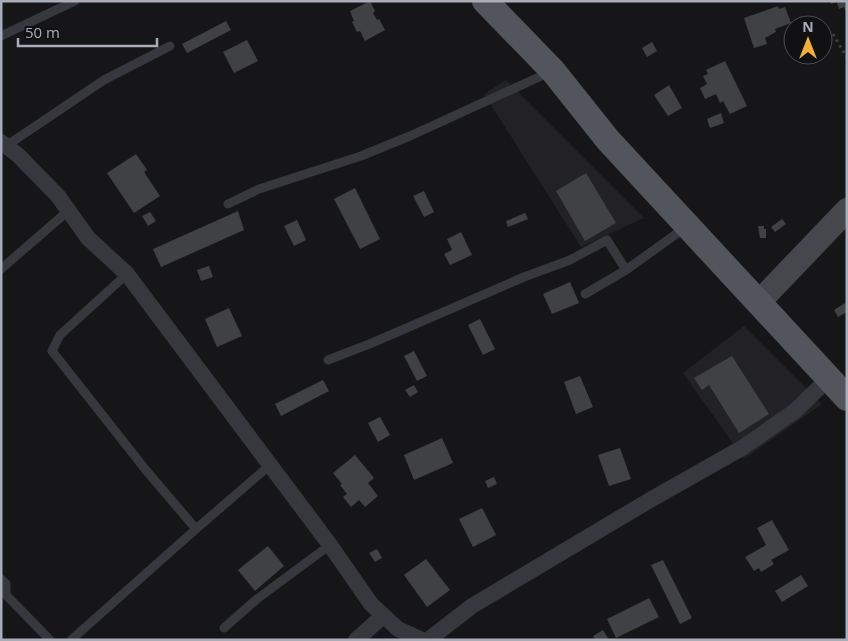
<svg xmlns="http://www.w3.org/2000/svg" width="848" height="641" viewBox="0 0 848 641" font-family="'Open Sans',sans-serif">
<style>
.built{fill:#222225}
.building{fill:#404145}
.lines{fill:none;stroke-linecap:round;stroke-linejoin:round}
.path{stroke:#3d3f44;stroke-width:3;stroke-dasharray:2.5 4;stroke-linecap:butt}
.lane{stroke:#37383d;stroke-width:9}
.street{stroke:#37383d;stroke-width:16}
.secondary{stroke:#45474d;stroke-width:24}
.primary{stroke:#53555c;stroke-width:26}
</style>
<rect width="100%" height="100%" fill="#161618"/>
<!-- built -->
<g class="built">
<path d="M506 80 644 218 581 247 484 94Z"/>
<path d="M744 326 822 404 744 459 683 373Z"/>
</g>
<!-- building -->
<g class="building">
<path d="M370 1 375 11 373 13 377 20 379 19 385 30 365 41 360 31 357 32 352 22 354 21 350 11Z"/>
<path d="M830 1H847V15L844 7 839 9 837 2 831 4Z"/>
<path d="M778 6 779 9 785 7 791 23 775 29 776 32 765 38 767 44 754 48 744 18Z"/>
<path d="M226 21 231 30 187 53 182 44Z"/>
<path d="M247 40 258 61 234 73 223 52Z"/>
<path d="M652 42 657 51 647 57 642 48Z"/>
<path d="M725 61 747 106 730 114 723 101 720 103 716 94 705 99 700 88 707 84 703 76 708 74 706 70Z"/>
<path d="M669 85 682 108 668 116 654 95Z"/>
<path d="M721 113 724 123 710 128 707 119Z"/>
<path d="M136 154 147 170 144 172 160 196 134 213 107 173Z"/>
<path d="M586 173 616 223 585 241 556 191Z"/>
<path d="M355 188 380 239 360 249 334 199Z"/>
<path d="M424 191 434 212 424 217 413 196Z"/>
<path d="M238 211 244 230 161 267 153 249Z"/>
<path d="M150 212 156 221 148 226 142 216Z"/>
<path d="M525 213 528 219 508 227 506 221Z"/>
<path d="M782 219 786 224 775 232 771 227Z"/>
<path d="M297 220 306 240 294 246 284 226Z"/>
<path d="M758 226H764V229H766V238H760Z"/>
<path d="M461 232 472 255 450 265 444 254 452 250 447 239Z"/>
<path d="M209 266 213 277 201 281 197 270Z"/>
<path d="M570 282 579 303 552 314 543 294Z"/>
<path d="M845 303 847 307V312L838 317 834 310Z"/>
<path d="M229 308 242 336 217 347 205 319Z"/>
<path d="M480 319 495 349 483 355 468 325Z"/>
<path d="M414 351 427 376 417 381 404 356Z"/>
<path d="M732 356 769 414 739 433 709 385 702 390 694 378Z"/>
<path d="M580 376 593 407 576 414 564 382Z"/>
<path d="M323 380 329 391 281 416 275 404Z"/>
<path d="M414 385 418 392 410 397 405 390Z"/>
<path d="M380 417 390 435 378 442 368 423Z"/>
<path d="M442 438 453 463 414 480 404 455Z"/>
<path d="M620 448 631 479 609 486 598 455Z"/>
<path d="M355 455 374 478 368 483 378 496 365 507 359 500 351 507 343 497 347 494 340 485 342 484 333 473Z"/>
<path d="M494 477 497 484 488 488 485 481Z"/>
<path d="M482 508 496 535 473 547 459 519Z"/>
<path d="M772 520 789 550 771 560 774 564 761 572 759 568 754 571 745 557 766 545 757 528Z"/>
<path d="M268 546 284 566 255 591 238 570Z"/>
<path d="M377 549 382 558 375 562 369 553Z"/>
<path d="M426 559 450 590 427 607 404 575Z"/>
<path d="M663 560 692 618 680 624 651 565Z"/>
<path d="M801 575 808 586 782 602 775 591Z"/>
<path d="M649 598 659 617 616 638 607 619Z"/>
<path d="M603 630 609 640H595L593 636Z"/>
</g>
<g class="lines">
<!-- path -->
<path class="path" d="M833 34 847 58"/>
<!-- lane -->
<g class="lane">
<path d="M1 36 75 1"/>
<path d="M6 146 104 80 170 46"/>
<path d="M228 204 259 189 361 156 410 136 550 72"/>
<path d="M1 269 68 211"/>
<path d="M127 274 60 335 52 351 145 469 196 529"/>
<path d="M585 294 626 270"/>
<path d="M328 360 372 343 524 277 570 260 607 240 626 270 686 227"/>
<path d="M1 579 6 584V595L50 640"/>
<path d="M224 628 257 599 330 545"/>
<path d="M71 640 196 529 270 465"/>
</g>
<!-- street -->
<g class="street">
<path d="M1 142 18 155 58 196 88 238 127 274 330 545 371 604 398 629 422 640"/>
<path d="M356 640 383 616"/>
<path d="M428 640 472 606 650 500 742 448 795 411 829 378"/>
</g>
<!-- secondary -->
<path class="secondary" d="M759 302 847 210"/>
<!-- primary -->
<path class="primary" d="M485 1 553 71 608 140 847 398"/>
</g>
<!-- border -->
<rect width="848" height="641" fill="none" stroke="#a8adb8" stroke-width="5"/>
<!-- north arrow -->
<g transform="translate(808 40)"><circle r="24" fill="#111113" stroke="#4d4f55"/>
<path d="M0-4L9 19L0 12L-9 19Z" fill="#f2b134"/>
<text y="-8" font-size="14" font-weight="bold" text-anchor="middle" fill="#a8adb8">N</text>
</g>
<!-- scale -->
<path d="M18 38v8h139v-8" fill="none" stroke="#a8adb8" stroke-width="2.5"/>
<text x="25" y="38" font-size="15" fill="#a8adb8" stroke="#111113" stroke-width="4" paint-order="stroke">50 m</text>
</svg>
